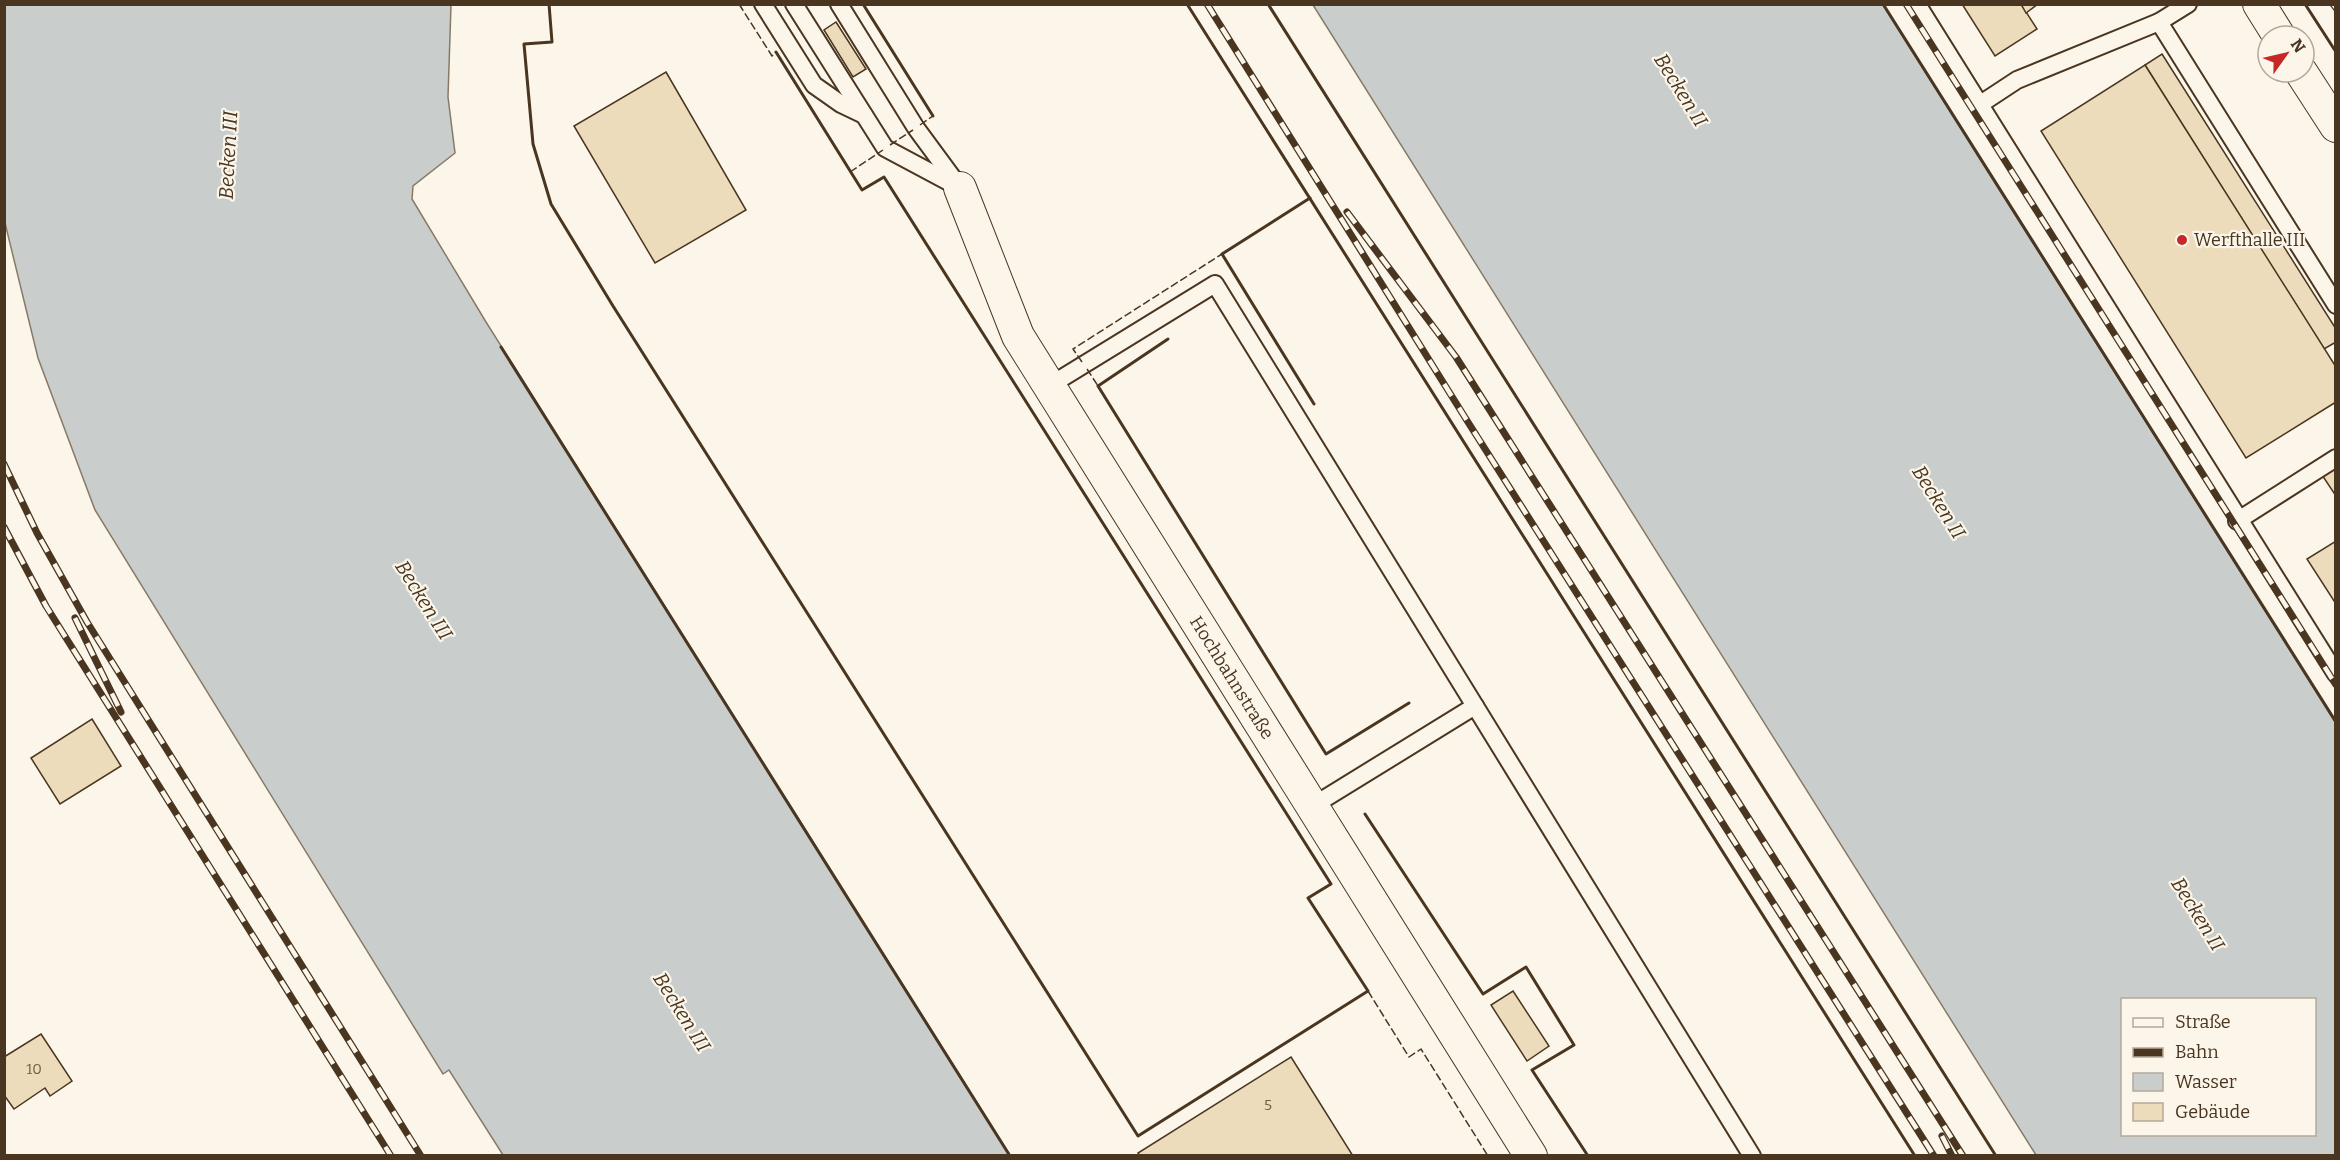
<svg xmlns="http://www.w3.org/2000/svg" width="2340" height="1160" viewBox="0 0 2340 1160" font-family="Bitter,serif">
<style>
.water{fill:#c9cecd;stroke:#887966;stroke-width:1.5;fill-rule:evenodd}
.building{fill:#ecdcbc;stroke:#4a3520;stroke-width:1.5}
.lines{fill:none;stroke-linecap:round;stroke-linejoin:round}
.service-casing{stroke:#4a3520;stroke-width:20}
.minor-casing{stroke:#4a3520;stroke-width:34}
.service{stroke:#fbf6e9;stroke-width:16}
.minor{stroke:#fbf6e9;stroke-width:32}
.rail-casing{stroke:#4a3520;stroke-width:7}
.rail{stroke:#fbf6e9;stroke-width:4.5;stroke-dasharray:14;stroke-linecap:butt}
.fence{stroke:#4a3520;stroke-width:1.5;stroke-dasharray:8 3;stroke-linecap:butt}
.wall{stroke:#4a3520;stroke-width:3}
.poi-dot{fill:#c62828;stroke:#fbf6e9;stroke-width:2}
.labels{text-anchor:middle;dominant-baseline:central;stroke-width:4.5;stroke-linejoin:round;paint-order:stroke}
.number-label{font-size:15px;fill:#725f47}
.poi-label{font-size:18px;fill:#4a3520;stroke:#fbf6e9;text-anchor:start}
.street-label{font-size:18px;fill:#4a3520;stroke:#fbf6e9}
.water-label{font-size:20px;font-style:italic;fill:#4a3520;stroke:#fbf6e9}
</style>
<rect width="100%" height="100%" fill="#fbf6e9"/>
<!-- water -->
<g class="water">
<path d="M4 5H451L448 97 455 153 413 186 412 199 486 322 1010 1155H503L449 1070 443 1074 95 510 38 358 5 223Z"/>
<path d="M1313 5H1883L2335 722V1155H2036ZM2122 1000H2314V1134H2122Z"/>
</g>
<!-- building -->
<g class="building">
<path d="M1962 4H2021L2037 29 1995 56Z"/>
<path d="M2021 4H2038L2026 13Z"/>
<path d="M836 22 866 69 853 77 824 30Z"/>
<path d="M2162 54 2336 329V342L2324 349 2145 65Z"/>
<path d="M2145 65 2336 367V402L2246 458 2041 131Z"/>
<path d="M666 72 746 210 655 263 574 126Z"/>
<path d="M2336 462V496L2320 472Z"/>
<path d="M2336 541V604L2307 559Z"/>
<path d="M92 719 121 766 60 804 31 758Z"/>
<path d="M1513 991 1549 1046 1527 1061 1491 1005Z"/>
<path d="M41 1034 72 1081 50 1096 45 1088 14 1109 4 1095V1057Z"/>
<path d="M1291 1057 1353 1156H1140L1138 1153Z"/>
</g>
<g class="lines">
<defs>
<g id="service">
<path d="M763 4 814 85 841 104 864 115"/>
<path d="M794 4 885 148 960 188"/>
<path d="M839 4 916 128 958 185"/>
<path d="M1917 4 2336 674"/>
<path d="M2159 22 2336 305"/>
<path d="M1979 105 2017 80 2159 22 2188 4"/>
<path d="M1049 386 1215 284 1475 706"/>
<path d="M2237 521 2336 458"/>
<path d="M1311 807 1475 706 1752 1156"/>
</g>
<g id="minor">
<path d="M2259 4 2279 36"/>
<path d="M2301 72 2336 126"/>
<path id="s1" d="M960 188 1018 336 1531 1156"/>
</g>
</defs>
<!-- service casing -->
<use href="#service" class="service-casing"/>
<!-- minor casing -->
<use href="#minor" class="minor-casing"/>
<!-- service -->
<use href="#service" class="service"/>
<!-- minor -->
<use href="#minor" class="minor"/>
<defs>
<g id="rail">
<path d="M1207 4 1466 419 1934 1156"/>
<path d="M1906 4 2336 685"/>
<path d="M2333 4 2336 8"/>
<path d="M1347 212 1456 357 1963 1156"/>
<path d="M4 464 37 533 87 622 421 1156"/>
<path d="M4 527 46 606 391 1156"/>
<path d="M75 618 121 712"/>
<path d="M1942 1136 1952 1156"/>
</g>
</defs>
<!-- rail casing -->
<use href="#rail" class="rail-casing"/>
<!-- rail -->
<use href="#rail" class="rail"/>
<!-- fence -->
<g class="fence">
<path d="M739 4 772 56 776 52"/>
<path d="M920 125 933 116"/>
<path d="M890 145 913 130"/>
<path d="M850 172 883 150"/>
<path d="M1082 362 1073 349 1222 254"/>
<path d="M1087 369 1098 386"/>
<path d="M1368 991 1409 1057 1421 1049 1488 1156"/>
</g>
<!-- wall -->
<g class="wall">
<path d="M549 4 552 42 524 44 533 144 551 204 613 306 1138 1136 1368 991 1308 898 1331 884 884 177 862 190 776 52"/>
<path d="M863 4 933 116"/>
<path d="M1187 4 1915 1156"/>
<path d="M1268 4 1996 1156"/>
<path d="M1883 4 2336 722"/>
<path d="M2305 4 2336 52"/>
<path d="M1310 198 1222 254 1314 404"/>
<path d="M1168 339 1098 386 1326 754 1409 703"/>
<path d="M501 347 1010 1156"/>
<path d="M1365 814 1483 994 1526 967 1574 1045 1532 1070 1588 1156"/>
</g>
</g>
<!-- markers -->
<circle class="poi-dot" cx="2182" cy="240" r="6"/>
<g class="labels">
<!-- number labels -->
<g class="number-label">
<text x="34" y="1069">10</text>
<text x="1268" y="1105">5</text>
</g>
<!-- poi labels -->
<g class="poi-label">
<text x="2194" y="240">Werfthalle III</text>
</g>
<!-- street labels -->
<g class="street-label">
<text stroke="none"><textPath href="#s1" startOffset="562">Hochbahnstraße</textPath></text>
</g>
<!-- water labels -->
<g class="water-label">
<text transform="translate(1681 90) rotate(58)">Becken II</text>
<text transform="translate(228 155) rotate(-87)">Becken III</text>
<text transform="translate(1939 502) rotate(58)">Becken II</text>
<text transform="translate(424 600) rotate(58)">Becken III</text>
<text transform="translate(2198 914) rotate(58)">Becken II</text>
<text transform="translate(682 1012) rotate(58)">Becken III</text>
</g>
</g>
<!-- border -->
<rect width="2340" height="1160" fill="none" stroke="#4a3520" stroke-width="12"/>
<!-- legend -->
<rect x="2121" y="998" width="195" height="138" fill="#fbf6e9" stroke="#b4a999" stroke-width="1.5"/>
<rect x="2133" y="1018" width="30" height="9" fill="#fbf6e9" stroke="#b4a999" stroke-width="1.5"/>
<text x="2175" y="1028" font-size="18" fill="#4a3520">Straße</text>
<rect x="2133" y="1048" width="30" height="9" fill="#4a3520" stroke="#b4a999" stroke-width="1.5"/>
<text x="2175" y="1058" font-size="18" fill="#4a3520">Bahn</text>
<rect x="2133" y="1073" width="30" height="18" fill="#c9cecd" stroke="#b4a999" stroke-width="1.5"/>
<text x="2175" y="1088" font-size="18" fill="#4a3520">Wasser</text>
<rect x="2133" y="1103" width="30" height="18" fill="#ecdcbc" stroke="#b4a999" stroke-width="1.5"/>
<text x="2175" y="1118" font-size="18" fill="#4a3520">Gebäude</text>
<!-- north arrow -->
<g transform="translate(2286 54) rotate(56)"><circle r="28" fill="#fbf6e9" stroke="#b4a999" stroke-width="1.5"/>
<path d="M0-4.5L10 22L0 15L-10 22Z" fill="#c62828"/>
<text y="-9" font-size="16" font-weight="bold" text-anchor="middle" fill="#4a3520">N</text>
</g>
</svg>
